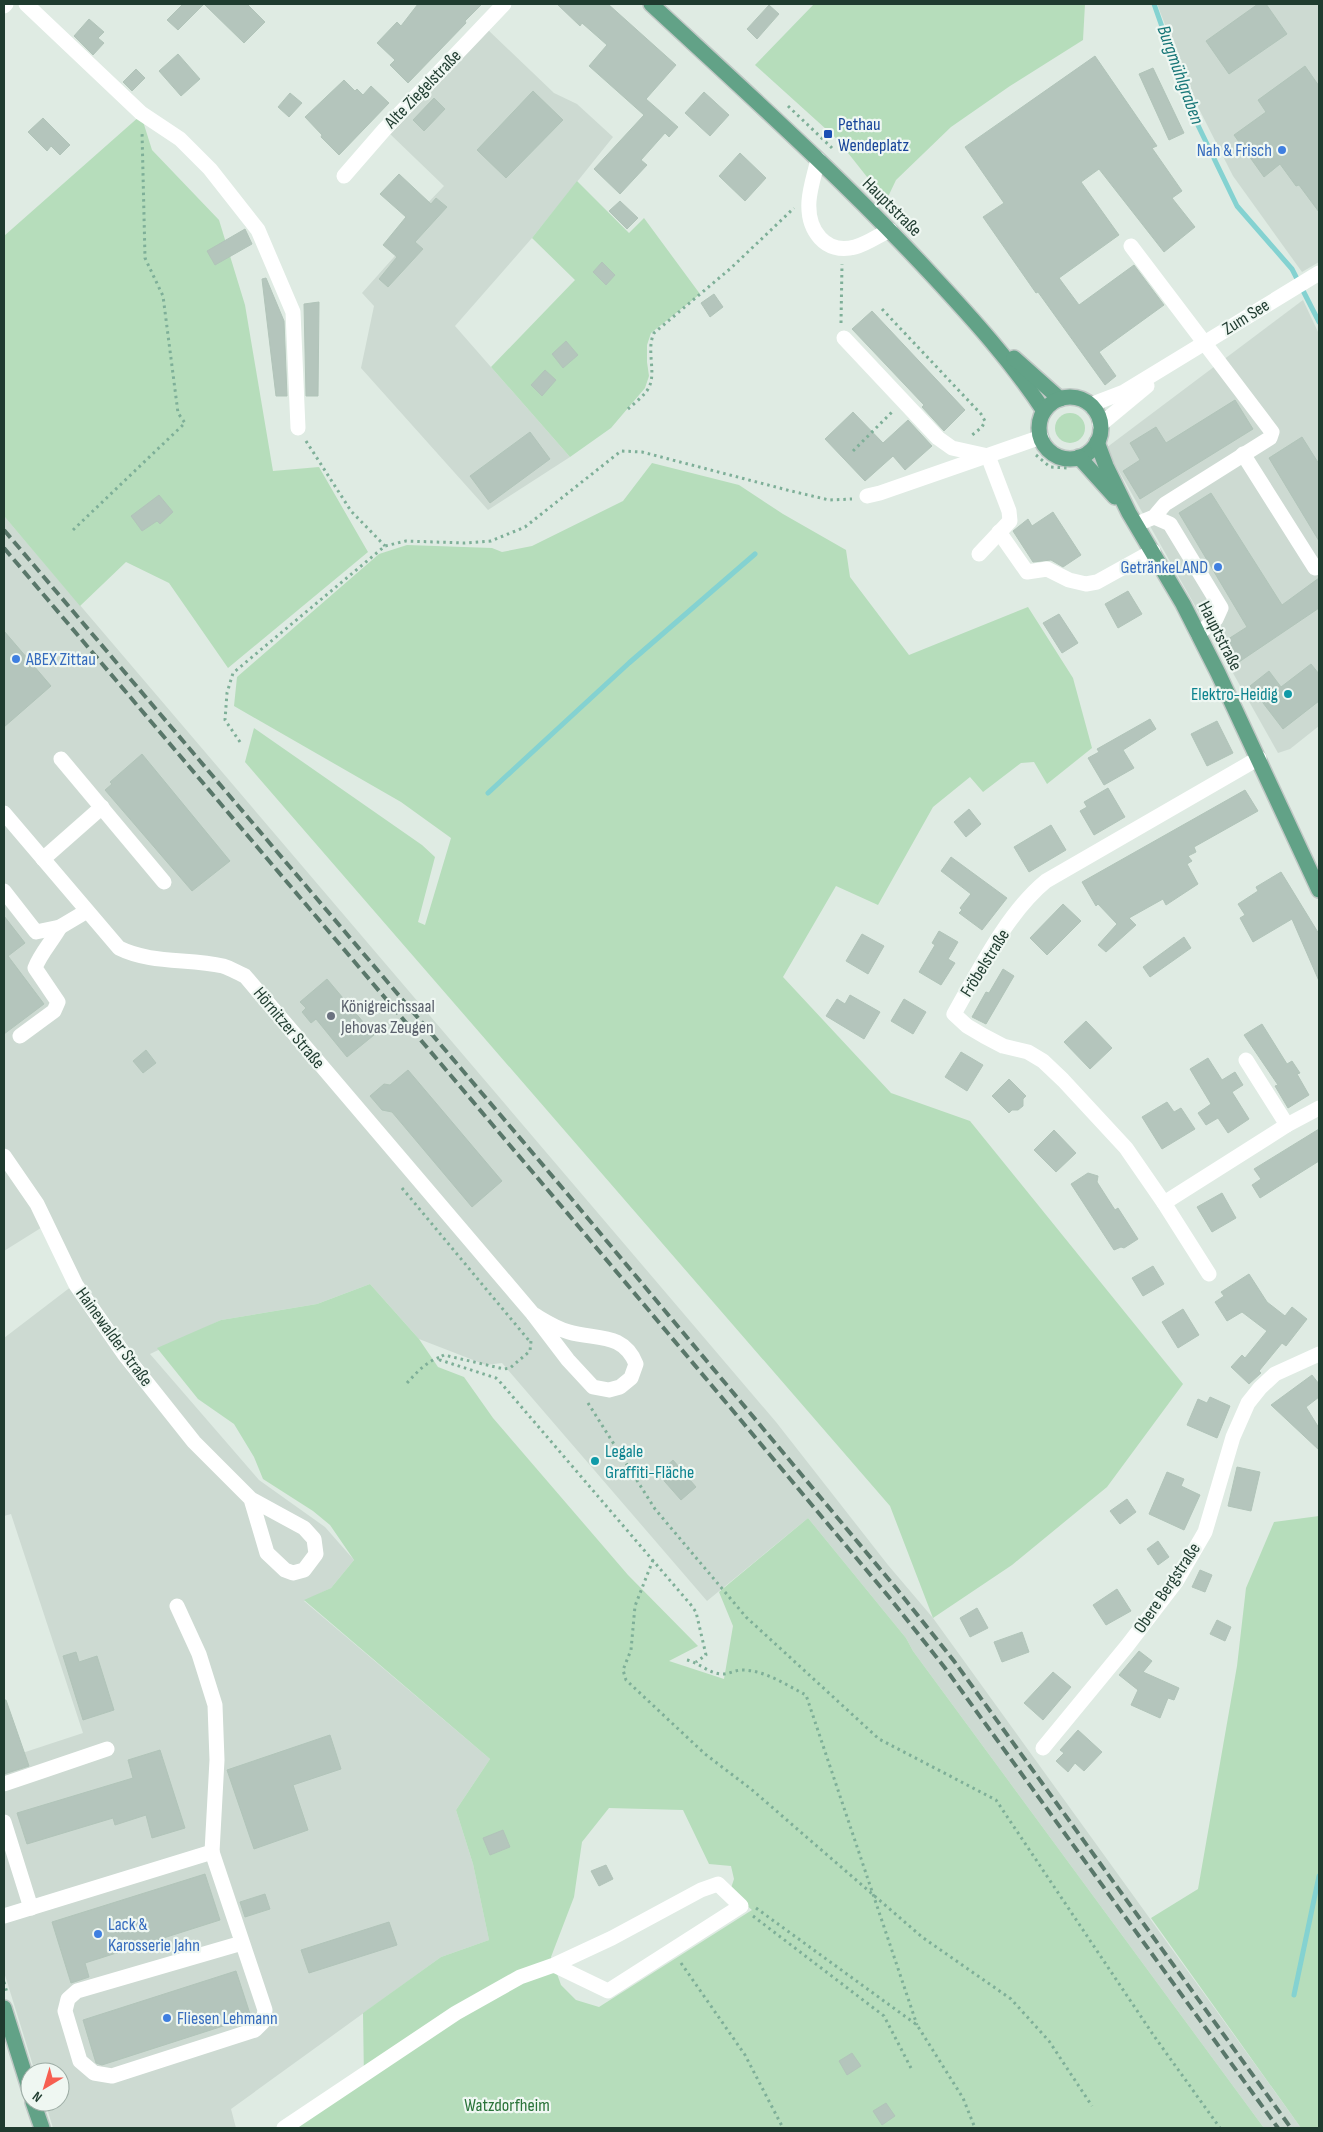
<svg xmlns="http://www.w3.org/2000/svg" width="1323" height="2132" viewBox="0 0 1323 2132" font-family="'Sofia Sans Condensed',sans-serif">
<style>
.built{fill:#cddad2}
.green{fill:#b6ddbb;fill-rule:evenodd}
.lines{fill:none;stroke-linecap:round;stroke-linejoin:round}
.stream{stroke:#84d2d1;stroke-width:5}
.building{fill:#b4c5bc;stroke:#b1c4b9}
.major-casing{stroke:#c0c8c5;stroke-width:18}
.path{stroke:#7eaf98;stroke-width:3;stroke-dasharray:2.5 4;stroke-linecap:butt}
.minor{stroke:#fff;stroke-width:15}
.major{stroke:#62a287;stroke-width:15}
.rail{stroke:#59776a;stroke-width:4;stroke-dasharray:10 5;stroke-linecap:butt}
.transit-dot{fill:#1a4fb4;stroke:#eff7f2;stroke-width:2}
.shop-dot{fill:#3f7fe0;stroke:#eff7f2;stroke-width:2}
.culture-dot{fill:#0f9aa8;stroke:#eff7f2;stroke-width:2}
.worship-dot{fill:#6b7280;stroke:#eff7f2;stroke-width:2}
.labels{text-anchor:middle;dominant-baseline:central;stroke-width:4.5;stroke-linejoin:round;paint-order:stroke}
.street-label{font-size:18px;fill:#1f3b2f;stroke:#eff7f2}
.transit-label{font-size:18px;fill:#164399;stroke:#eff7f2;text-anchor:start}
.shop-label{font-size:18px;fill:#366cbe;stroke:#eff7f2;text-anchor:start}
.culture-label{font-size:18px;fill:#0d838f;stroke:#eff7f2;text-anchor:end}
.worship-label{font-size:18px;fill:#5b616d;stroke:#eff7f2;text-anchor:start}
.park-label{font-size:18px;fill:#297339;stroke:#eff7f2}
.water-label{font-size:19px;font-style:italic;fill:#187778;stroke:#eff7f2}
</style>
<rect width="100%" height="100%" fill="#dfebe3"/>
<!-- built -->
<g class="built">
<path d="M1157 4H1319V262L1302 272 1233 176 1195 101Z"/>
<path d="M486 28 554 93 577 104 613 137 532 238 455 326 570 457 488 510 361 368 374 306 362 293 410 239 401 231 444 186 389 133Z"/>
<path d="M1303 300 1319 334V726L1290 749 1278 753 1106 448Z"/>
<path d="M4 516 776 1422 888 1565 933 1618 1301 2128H1264L913 1651 906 1638 808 1518 707 1601 502 1363 486 1365 419 1339 370 1284 317 1304 221 1320 150 1354 259 1480 325 1527 354 1560 331 1588 304 1601 490 1759 456 1810 473 1864 489 1940 441 1957 231 2109 236 2128H53L45 2102H60V2072H35L4 1972V1759L83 1733 11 1514 4 1516V1338L72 1286 44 1226 4 1251Z"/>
</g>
<!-- green -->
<g class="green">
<path d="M814 4H1085L1083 40 1010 86 951 127 896 180 886 201 837 139 755 65Z"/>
<path d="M141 115 152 150 219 220 245 305 273 471 319 467 368 552 228 668 169 583 126 562 80 606 4 516V236Z"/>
<path d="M577 181 629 233 644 218 700 294 651 333 647 345V362L649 376 645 388 611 428 570 457 491 367 575 280 532 238Z"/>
<circle cx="1070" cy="428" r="15"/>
<path d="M652 463 739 485 783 514 846 550 850 577 909 655 1028 607 1073 678 1092 748 1047 784 1034 762 1021 763 983 792 970 777 933 807 878 905 836 886 783 977 891 1093 970 1121 1183 1384 1107 1487 1012 1565 933 1618 890 1506 245 762 254 728 422 845 435 857 418 922 425 925 451 838 401 802 234 706 237 677 379 554 407 545 492 548 502 552 532 546 623 501Z"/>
<path d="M370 1284 419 1339 438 1367 464 1377 493 1418 628 1575 698 1646 669 1661 724 1679 733 1626 719 1592 808 1518 906 1638 913 1651 1264 2128H290L364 2079 363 2013 441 1957 489 1940 473 1864 456 1810 490 1759 304 1600 331 1588 354 1560 330 1525 313 1511 263 1479 254 1457 234 1424 198 1399 157 1348 221 1320 317 1304ZM609 1808 683 1810 709 1864 731 1866 734 1879 730 1891 752 1910 599 2007 576 2000 561 1985 551 1957 574 1897 582 1842Z"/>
<path d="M1319 1516V2128H1301L1151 1918 1198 1889 1237 1666 1246 1588 1274 1522Z"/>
</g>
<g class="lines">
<!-- stream -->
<g class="stream">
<path d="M1154 4 1193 115 1237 206 1292 269 1319 322"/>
<path d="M488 793 629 663 755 554"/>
<path d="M1294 1995 1319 1876"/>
</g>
</g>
<!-- building -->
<g class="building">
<path d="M183 4H204L178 30 167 20Z"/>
<path d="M204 4H247L265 22 244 43Z"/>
<path d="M418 4H482L465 21 466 23 408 83 390 65 395 60 377 43 397 22 401 26Z"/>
<path d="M557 4H608L676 65 646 99 678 127 669 137 665 133 641 160 647 165 620 194 594 169 644 115 589 66 607 45 582 23 580 26Z"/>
<path d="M1258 4H1266L1287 34 1229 74 1206 41Z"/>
<path d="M769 5 779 14 757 39 747 29Z"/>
<path d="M89 19 104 32 98 38 104 43 93 55 74 36Z"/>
<path d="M178 54 200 79 181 96 159 71Z"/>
<path d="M1095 56 1157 146 1152 148 1182 191 1172 198 1195 227 1164 252 1099 169 1081 182 1119 235 1059 278 1079 305 1134 265 1164 305 1099 352 1116 376 1105 385 1038 292 1036 293 983 217 1004 203 965 147Z"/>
<path d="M1305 66 1319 86V212L1299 185 1296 186 1280 164 1264 177 1234 135 1266 112 1258 100Z"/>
<path d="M1153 68 1184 133 1169 140 1139 74Z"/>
<path d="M136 69 145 78 132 91 123 82Z"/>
<path d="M344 80 355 91 357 89 363 95 371 86 389 103 339 155 321 137 322 135 305 117Z"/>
<path d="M533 91 563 120 506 178 477 150Z"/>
<path d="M704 92 729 115 710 136 685 113Z"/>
<path d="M290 93 302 103 289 117 278 107Z"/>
<path d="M434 98 445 109 424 131 413 120Z"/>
<path d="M43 118 70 145 60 155 51 146 47 151 28 132Z"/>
<path d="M740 153 766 178 745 201 719 176Z"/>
<path d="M399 174 431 204 436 198 447 207 415 242 423 249 388 287 379 279 397 257 383 245 406 217 380 194Z"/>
<path d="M620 201 638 218 627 229 609 211Z"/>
<path d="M245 229 252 244 215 265 207 251Z"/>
<path d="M602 262 615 275 606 285 593 272Z"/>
<path d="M266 278 284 321 287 396H276L262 279Z"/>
<path d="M714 294 723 307 710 317 701 303Z"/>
<path d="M319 302 318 396H306L304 304Z"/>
<path d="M872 311 965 410 944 431 922 407 924 405 852 329Z"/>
<path d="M566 341 578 355 563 368 552 354Z"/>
<path d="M545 370 556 380 542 396 531 385Z"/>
<path d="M1235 400 1253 429 1140 499 1123 471 1140 460 1130 443 1156 427 1166 443Z"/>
<path d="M853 412 883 443 908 420 932 446 905 470 893 456 865 481 825 439Z"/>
<path d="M530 432 550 459 490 503 470 476Z"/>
<path d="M1302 437 1319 464V541L1269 458Z"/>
<path d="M1211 493 1282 605 1319 578V608L1236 664 1222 643 1247 627 1179 513Z"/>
<path d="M159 495 173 512 160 524 157 521 142 531 131 516Z"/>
<path d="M1053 512 1081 555 1063 567 1051 560 1033 562 1013 531 1028 519 1032 526Z"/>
<path d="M1128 591 1142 614 1118 628 1105 604Z"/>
<path d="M1059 614 1078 643 1062 653 1043 623Z"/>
<path d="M4 631 51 686 4 727Z"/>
<path d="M1311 664 1319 674V701L1283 729 1250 686 1269 671 1281 687Z"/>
<path d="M1150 719 1156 729 1123 750 1134 768 1104 785 1088 758 1099 752 1097 749Z"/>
<path d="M1217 721 1233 753 1207 766 1191 734Z"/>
<path d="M142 754 230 861 192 891 105 790 112 784 110 782Z"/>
<path d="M1108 788 1125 817 1094 835 1080 811 1087 807 1084 802Z"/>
<path d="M1245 790 1258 811 1194 847 1196 852 1188 856 1192 861 1187 864 1198 884 1166 905 1163 899 1129 918 1136 925 1106 952 1098 945 1117 924 1098 904 1096 906 1082 882Z"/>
<path d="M969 809 981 824 966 837 954 822Z"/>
<path d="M1051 825 1066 850 1029 872 1014 847Z"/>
<path d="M951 857 1007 898 982 930 959 913 962 910 960 908 971 894 941 871Z"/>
<path d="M1281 872 1319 934V981L1292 919 1253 942 1240 918 1245 915 1238 904 1258 891 1256 887Z"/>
<path d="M1063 904 1081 921 1047 955 1030 938Z"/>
<path d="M4 916 25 943 8 956 44 1004 4 1034Z"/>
<path d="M939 931 958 942 948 959 955 963 941 985 919 972 935 945 932 943Z"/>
<path d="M862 934 884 946 868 974 846 961Z"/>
<path d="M1184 937 1191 948 1150 977 1143 967Z"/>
<path d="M1003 969 1014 976 986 1024 972 1017 986 992 989 993Z"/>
<path d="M327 979 374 1035 347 1057 316 1019 311 1023 302 1012 306 1008 300 1002Z"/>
<path d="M850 995 880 1012 864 1039 826 1016 837 999 845 1004Z"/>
<path d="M904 999 926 1012 913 1034 891 1021Z"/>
<path d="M1086 1021 1112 1048 1090 1069 1064 1042Z"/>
<path d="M1262 1024 1287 1064 1292 1061 1300 1073 1297 1074 1309 1095 1288 1108 1275 1086 1278 1085 1244 1035Z"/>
<path d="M146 1050 156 1063 143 1073 133 1061Z"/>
<path d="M961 1052 983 1065 967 1091 945 1077Z"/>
<path d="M1208 1058 1222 1080 1235 1072 1243 1085 1232 1092 1249 1119 1228 1133 1218 1118 1206 1125 1198 1113 1211 1104 1190 1069Z"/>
<path d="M408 1070 502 1181 472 1207 392 1112 382 1110 370 1096 384 1084 390 1085Z"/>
<path d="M1009 1079 1026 1096 1023 1099V1106L1018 1110H1012L1009 1113 992 1096Z"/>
<path d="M1167 1102 1174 1112 1181 1108 1195 1129 1162 1149 1142 1117Z"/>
<path d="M1319 1129V1161L1260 1198 1252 1185 1261 1179 1254 1169Z"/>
<path d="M1054 1130 1076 1153 1056 1172 1034 1150Z"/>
<path d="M1088 1173 1098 1176 1097 1182 1115 1210 1118 1208 1138 1239 1124 1248 1121 1247 1114 1250 1071 1184Z"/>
<path d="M1222 1193 1236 1218 1212 1232 1197 1207Z"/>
<path d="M1153 1266 1164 1284 1143 1296 1132 1278Z"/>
<path d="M1249 1274 1267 1302 1285 1316 1292 1307 1307 1319 1286 1346 1282 1343 1259 1371 1261 1373 1249 1384 1231 1367 1242 1355 1245 1358 1267 1331 1242 1312 1227 1321 1215 1302 1224 1296 1221 1292Z"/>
<path d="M1183 1309 1199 1335 1178 1348 1162 1322Z"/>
<path d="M1312 1375 1319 1384V1397L1306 1407 1319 1428V1450L1271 1405Z"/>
<path d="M1210 1397 1230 1406 1217 1438 1187 1425 1198 1399 1207 1403Z"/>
<path d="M673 1460 696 1487 681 1500 658 1474Z"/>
<path d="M1237 1467 1260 1472 1251 1511 1228 1506Z"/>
<path d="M1167 1472 1184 1479 1181 1486 1200 1495 1184 1530 1149 1514Z"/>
<path d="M1127 1499 1136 1512 1120 1524 1110 1511Z"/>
<path d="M1158 1541 1169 1557 1158 1565 1147 1549Z"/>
<path d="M1200 1570 1212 1575 1205 1592 1192 1587Z"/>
<path d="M1117 1589 1131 1611 1106 1625 1093 1605Z"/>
<path d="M977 1608 988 1628 970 1637 960 1618Z"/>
<path d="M1217 1620 1231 1627 1225 1641 1210 1634Z"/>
<path d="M1022 1632 1029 1652 1002 1662 994 1642Z"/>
<path d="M1139 1651 1152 1661 1143 1672 1179 1688 1174 1700 1168 1698 1160 1718 1131 1705 1138 1690 1119 1675Z"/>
<path d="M76 1652 79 1662 97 1656 114 1710 83 1720 63 1656Z"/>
<path d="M1053 1672 1071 1687 1043 1720 1024 1703Z"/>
<path d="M4 1700H6L29 1766 4 1774Z"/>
<path d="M1078 1730 1102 1752 1084 1771 1075 1763 1068 1772 1056 1761 1064 1753 1060 1750Z"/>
<path d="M330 1735 341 1769 293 1785 308 1830 254 1849 227 1770Z"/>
<path d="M160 1750 185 1828 152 1838 146 1815 115 1825 113 1818 27 1844 17 1813 133 1778 128 1760Z"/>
<path d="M503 1830 510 1847 490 1855 483 1838Z"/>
<path d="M606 1865 613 1879 599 1886 591 1871Z"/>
<path d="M205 1874 220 1920 85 1963 89 1977 71 1983 52 1922Z"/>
<path d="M265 1894 270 1909 245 1917 240 1902Z"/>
<path d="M389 1922 397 1945 309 1973 301 1950Z"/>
<path d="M236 1971 251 2017 102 2065 96 2063 83 2020Z"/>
<path d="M852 2053 861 2066 847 2075 839 2061Z"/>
<path d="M886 2103 895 2116 882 2125 873 2111Z"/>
</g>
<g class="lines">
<defs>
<g id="major">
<path d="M651 4C746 92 843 179 931 274 972 318 1011 361 1044 411"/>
<path d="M1014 358 1060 399"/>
<circle cx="1070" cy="428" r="31"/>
<path d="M1097 442 1106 466 1129 513 1183 604 1218 673 1319 890"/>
<path d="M1079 457 1115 497"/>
<path d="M4 2008 30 2091"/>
<path d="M33 2102 42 2128"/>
</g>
</defs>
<!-- major casing -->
<use href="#major" class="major-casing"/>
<!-- path -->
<g class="path">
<path d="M788 106 832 148"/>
<path d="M882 309 981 414 985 421 982 427 971 436"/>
<path d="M841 323 842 264"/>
<path d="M628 409C634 404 641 398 646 392 659 376 645 352 654 333L731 268 794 208"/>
<path d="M306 441 351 511 385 546"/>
<path d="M853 451 893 411"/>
<path d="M1036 455 1050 467 1068 468"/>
<path d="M73 530 185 423 178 413 163 296 145 258 142 131"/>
<path d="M240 742 225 720 227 693 233 673 385 546 406 541 465 543 491 541 525 527 621 451 642 452 791 491 829 500 852 499"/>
<path d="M402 1188 531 1343"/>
<path d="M531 1341 530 1351 510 1368 504 1369 444 1355 440 1357V1360L496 1378 501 1383 691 1605 696 1612 706 1655 696 1662"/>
<path d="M407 1383C417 1372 426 1362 440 1357"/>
<path d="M588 1403 655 1509 746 1617 879 1739 996 1800 1154 2036 1220 2128"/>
<path d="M653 1560 635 1606 631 1650 623 1670 626 1680 705 1754 751 1789 922 1937 1011 1999 1049 2041 1092 2106"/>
<path d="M687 1660C700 1663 709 1674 723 1674 729 1674 735 1670 742 1670 765 1670 786 1685 806 1695L917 2025"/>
<path d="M756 1908 917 2025 963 2098 975 2128"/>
<path d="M753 1916 884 2016 911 2068"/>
<path d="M681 1963 745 2055 783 2128"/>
<path d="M4 1982 7 1993"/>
</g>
<!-- minor -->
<g class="minor">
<path d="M26 4 141 113 180 139 210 169 258 230 293 312 298 428"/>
<path d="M4 6 6 4"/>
<path d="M818 159C815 173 810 187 809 201 807 230 825 255 855 247 867 244 879 235 890 230"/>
<path d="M344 176 384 130 504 4"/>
<path d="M1131 246 1272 432 1270 438 1165 504 1154 517 1137 524"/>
<path d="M844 338 938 438 952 448 988 456"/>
<path d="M1090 405 1124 392 1319 273"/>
<path d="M1100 425 1147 386"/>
<path d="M1243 454 1315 568"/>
<path d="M867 496 880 493 1041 437"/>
<path d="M1154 517 1170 524 1221 608 1216 619 1198 634"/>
<path d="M999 532 1027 572 1047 569 1069 580 1086 584 1097 582 1153 551"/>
<path d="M979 554 1010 521 1009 511 988 456"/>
<path d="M61 759 164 882"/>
<path d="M4 813 119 948C151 964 189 958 223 966 230 968 238 973 245 976L533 1314 568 1360 593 1387 609 1390 620 1387 631 1378 636 1364C623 1332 596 1340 569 1332 555 1328 545 1321 533 1314"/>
<path d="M43 859 102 807"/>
<path d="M4 891 36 932 60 927 87 911"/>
<path d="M20 1036 54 1011 58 1002 35 968C40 954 53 940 60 927"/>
<path d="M1246 1060 1287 1125"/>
<path d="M4 1156 37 1204 76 1285 124 1354 194 1442 251 1499 304 1528 314 1539 316 1554 304 1570 293 1573 285 1570 267 1553 251 1499"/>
<path d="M1164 1203 1287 1125 1319 1108"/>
<path d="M1209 1274 1164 1203 1126 1148 1063 1080 1043 1061 1028 1052 1003 1046 984 1036 967 1026 954 1014C979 970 1007 913 1046 881L1259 758"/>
<path d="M177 1606 199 1654 215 1705 217 1760 212 1852"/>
<path d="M1043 1748 1127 1646 1176 1582 1205 1532 1233 1437 1248 1403 1260 1388 1275 1374 1319 1354"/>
<path d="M4 1784 107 1749"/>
<path d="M4 1822 31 1908"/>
<path d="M4 1916 212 1852 265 2010 263 2022 255 2030 112 2076 94 2073 80 2061 65 2011 68 1999 77 1991 242 1943"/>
<path d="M284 2128 456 2013 520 1977 554 1965 612 1938 701 1890 718 1884 741 1906 608 1991 554 1965"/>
</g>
<!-- major -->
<use href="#major" class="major"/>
<!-- rail -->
<g class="rail">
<path d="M4 530 570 1197 896 1588 954 1661 1291 2128"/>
<path d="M4 548 563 1208 889 1597 945 1668 1278 2128"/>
</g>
</g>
<!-- markers -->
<rect class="transit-dot" x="823" y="129" width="10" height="10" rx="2.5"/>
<g class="shop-dot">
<circle cx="1282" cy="150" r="5"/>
<circle cx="1218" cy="567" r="5"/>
<circle cx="16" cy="659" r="5"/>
<circle cx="98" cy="1934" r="5"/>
<circle cx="167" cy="2018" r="5"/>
</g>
<g class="culture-dot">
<circle cx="1288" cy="694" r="5"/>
<circle cx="595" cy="1461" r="5"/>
</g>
<circle class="worship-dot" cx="331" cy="1016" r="5"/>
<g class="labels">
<!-- street labels -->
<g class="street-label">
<text transform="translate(423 89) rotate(-46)">Alte Ziegelstraße</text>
<text transform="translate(892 207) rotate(45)">Hauptstraße</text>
<text transform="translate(1246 317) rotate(-32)">Zum See</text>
<text transform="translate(1220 636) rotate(63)">Hauptstraße</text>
<text transform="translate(985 963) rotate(-58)">Fröbelstraße</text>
<text transform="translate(289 1028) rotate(50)">Hörnitzer Straße</text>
<text transform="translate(114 1337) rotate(54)">Hainewalder Straße</text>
<text transform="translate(1167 1588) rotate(-56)">Obere Bergstraße</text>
</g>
<!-- transit labels -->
<g class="transit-label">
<text x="838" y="124">Pethau<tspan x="838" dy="21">Wendeplatz</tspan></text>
</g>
<!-- shop labels -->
<g class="shop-label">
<text x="1272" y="150" text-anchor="end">Nah &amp; Frisch</text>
<text x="1208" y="567" text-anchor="end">GetränkeLAND</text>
<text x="26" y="659">ABEX Zittau</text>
<text x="108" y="1924">Lack &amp;<tspan x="108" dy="21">Karosserie Jahn</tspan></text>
<text x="177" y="2018">Fliesen Lehmann</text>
</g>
<!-- culture labels -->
<g class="culture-label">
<text x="1278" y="694">Elektro-Heidig</text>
<text x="605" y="1451" text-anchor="start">Legale<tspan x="605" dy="21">Graffiti-Fläche</tspan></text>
</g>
<!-- worship labels -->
<g class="worship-label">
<text x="341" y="1006">Königreichssaal<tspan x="341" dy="21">Jehovas Zeugen</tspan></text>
</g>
<!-- park labels -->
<g class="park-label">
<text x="507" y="2105">Watzdorfheim</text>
</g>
<!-- water labels -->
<g class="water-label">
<text transform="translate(1180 75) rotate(70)">Burgmühlgraben</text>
</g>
</g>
<!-- border -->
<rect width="1323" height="2132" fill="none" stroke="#1f3b2f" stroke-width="10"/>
<!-- north arrow -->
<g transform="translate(45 2087) rotate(218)"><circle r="24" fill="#eff7f2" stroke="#9caca4"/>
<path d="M0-4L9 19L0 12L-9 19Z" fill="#f65f51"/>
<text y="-8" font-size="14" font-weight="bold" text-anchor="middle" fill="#1f3b2f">N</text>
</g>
</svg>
